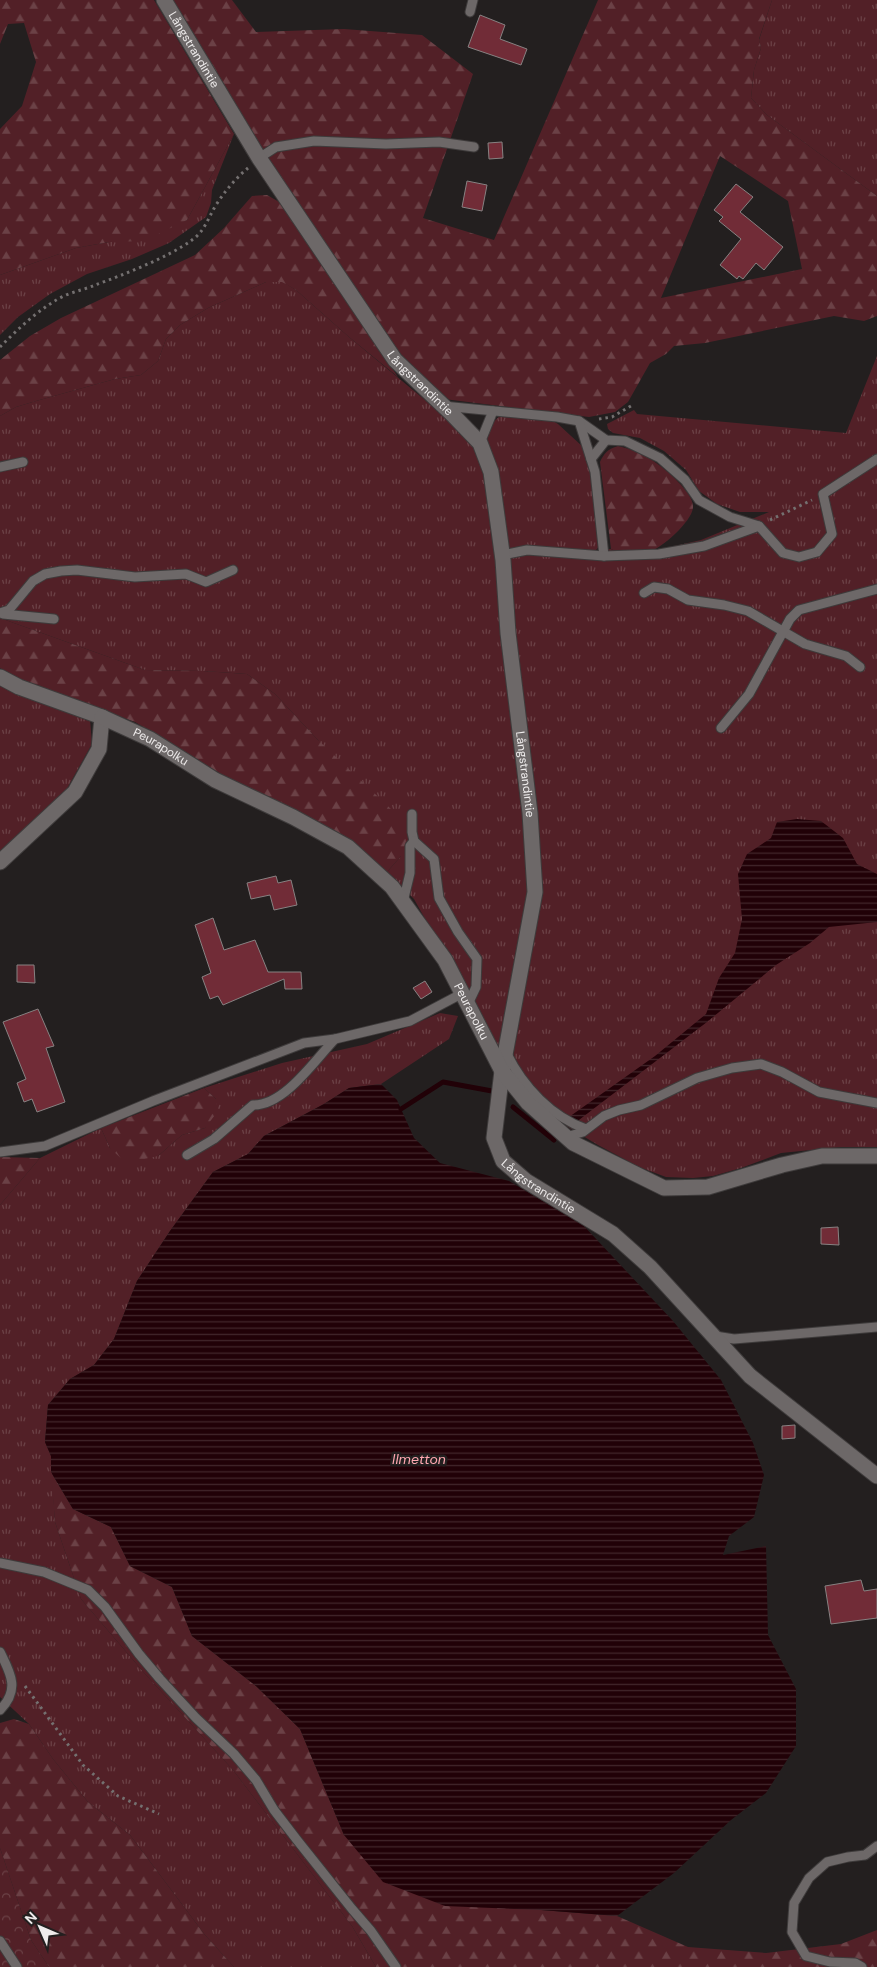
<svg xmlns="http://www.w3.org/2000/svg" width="877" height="1967" viewBox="0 0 877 1967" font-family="'DM Sans',sans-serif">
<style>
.grass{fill:url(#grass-tufts)}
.forest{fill:url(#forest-firs);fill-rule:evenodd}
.park{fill:url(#park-crowns)}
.water{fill:url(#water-rules)}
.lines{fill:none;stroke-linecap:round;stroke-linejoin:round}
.stream{stroke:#210107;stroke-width:5}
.building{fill:#712c37;stroke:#878282}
.lane-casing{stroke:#3e3b3b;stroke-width:11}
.street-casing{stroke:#3e3b3b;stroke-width:17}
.path{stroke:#747070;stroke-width:3;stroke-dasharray:2.5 4;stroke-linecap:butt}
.lane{stroke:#6d6868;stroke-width:9}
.street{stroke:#6d6868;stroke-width:15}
.labels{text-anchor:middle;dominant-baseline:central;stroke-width:5;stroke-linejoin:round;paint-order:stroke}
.street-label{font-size:12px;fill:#eeebeb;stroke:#231f1f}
.water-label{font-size:14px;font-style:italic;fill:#ffa8b1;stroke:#231f1f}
</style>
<defs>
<pattern id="grass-tufts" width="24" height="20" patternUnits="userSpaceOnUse" patternTransform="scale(1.25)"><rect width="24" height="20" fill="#522027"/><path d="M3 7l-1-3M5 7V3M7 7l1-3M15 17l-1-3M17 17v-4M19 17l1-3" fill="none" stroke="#6b4146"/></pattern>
<pattern id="forest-firs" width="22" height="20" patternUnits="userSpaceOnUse" patternTransform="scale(1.25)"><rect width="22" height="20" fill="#522027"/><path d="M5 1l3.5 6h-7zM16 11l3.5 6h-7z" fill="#6b4146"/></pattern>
<pattern id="park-crowns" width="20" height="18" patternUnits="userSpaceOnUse" patternTransform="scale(1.25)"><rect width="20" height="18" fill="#522027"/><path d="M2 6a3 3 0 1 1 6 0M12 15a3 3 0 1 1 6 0" fill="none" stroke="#6b4146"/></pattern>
<pattern id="water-rules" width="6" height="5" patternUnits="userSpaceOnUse" patternTransform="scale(1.25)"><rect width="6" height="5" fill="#210107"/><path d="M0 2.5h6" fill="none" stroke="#42262b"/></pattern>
</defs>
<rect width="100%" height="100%" fill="#231f1f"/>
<!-- grass -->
<g class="grass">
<path d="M772 0H877V196L767 115 751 98 754 70 761 48 759 40Z"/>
<path d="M234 134 212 190 211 203 206 217 169 243 132 259 87 274 50 294 18 317 0 335V275L76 248 109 242 187 220Z"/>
<path d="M266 282H283L296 290 349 337 431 405 458 426 486 437 489 426 502 414 548 418 558 424 583 447 589 466 600 545 596 550 611 549 619 553 648 552 701 540 769 512H740L717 504 699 491 686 470 664 451 640 438 613 433 608 429 607 424 634 410 637 414 846 433 877 356V1147H841L781 1153 741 1168 713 1176 693 1178 666 1177 639 1167 598 1145 553 1118 512 1075 414 899 387 872 401 856 318 740 275 694 247 674 203 671 145 670 0 618V416L16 407 36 401 115 379 141 375 158 361 166 339 180 325 208 308Z"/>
<path d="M0 686 90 719 92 744 64 794 0 857Z"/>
<path d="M440 1013 458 1016 449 1039 381 1084 349 1088 324 1104 264 1136 248 1154 213 1172 170 1231 137 1281 114 1339 94 1365 70 1379 48 1405 45 1442 51 1456 55 1522 81 1599 146 1675 233 1770 352 1926 376 1967H234L205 1935 130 1835 88 1802 53 1759 29 1724 0 1697V1205L40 1158 101 1128 110 1148 158 1156 182 1135 205 1128 216 1099 204 1088 282 1063 367 1044Z"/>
</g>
<!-- forest -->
<g class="forest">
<path d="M0 0H154L234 134 187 220 144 241 109 242 76 248 0 275V129L22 106 36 62 24 23 8 24 0 44Z"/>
<path d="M168 0H232L256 32 344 29 422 35 473 74 423 218 494 240 598 0H772L759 39 761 48 754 70 751 98 767 115 877 196V316L864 321 834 316 705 343 674 346 666 354 650 363 628 402 615 412 589 417 444 399 403 359 263 158ZM720 156 788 201 802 269 661 298Z"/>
<path d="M267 195 281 203 398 377 349 337 296 290 282 282H266L208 308 180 325 166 339 158 361 141 375 115 379 36 401 16 407 0 416V360L30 336 61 318 195 255 224 228 252 196Z"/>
<path d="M618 446C644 452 664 466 682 486 687 492 692 498 693 506 694 520 662 548 649 552 639 555 621 554 611 549L600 462C604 453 608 449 618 446Z"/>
<path d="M0 618 145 670 203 671 247 674 275 694 318 740 392 810 407 838 401 856 387 872 354 843 239 785 135 722 18 679 0 668Z"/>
<path d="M204 1088 216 1099 218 1111 205 1128 182 1135 158 1156 126 1163 110 1148 101 1128Z"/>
<path d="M0 1157 40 1158 0 1205Z"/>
<path d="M51 1472 73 1509 111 1527 130 1566 172 1587 192 1636 256 1686 300 1729 344 1835 541 1910 617 1916 688 1947 766 1953 841 1944 877 1930V1967H376L352 1926 233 1770 146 1675 81 1599 55 1522Z"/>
<path d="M14 1719 29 1724 53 1759 88 1802 130 1835 205 1935 234 1967H49L31 1940 0 1848V1723Z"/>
</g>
<!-- park -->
<path class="park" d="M0 1848 31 1940 49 1967H0Z"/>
<!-- water -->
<g class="water">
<path d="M797 819 821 821 843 838 857 864 877 874V922L829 927 810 943 776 965 707 1022 575 1123 569 1117 655 1056 706 1014 719 978 735 953 742 919 738 874 747 854 771 838 777 822Z"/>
<path d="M381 1084 397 1100 414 1138 440 1163 509 1181 583 1225 673 1321 721 1380 753 1443 764 1475 754 1517 729 1536 723 1555 766 1546 768 1635 796 1689V1746L766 1793 731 1820 674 1873 617 1916 541 1910 445 1906 383 1882 344 1835 300 1729 256 1686 192 1636 172 1587 130 1566 111 1527 73 1509 51 1472V1456L45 1442 48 1405 70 1379 94 1365 114 1339 137 1281 170 1231 213 1172 248 1154 264 1136 324 1104 349 1088Z"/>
</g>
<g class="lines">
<!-- stream -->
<g class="stream">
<path d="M513 1107 554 1140"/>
<path d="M401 1109 443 1082 492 1091"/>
</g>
</g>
<!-- building -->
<g class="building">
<path d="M480 15 505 25 500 39 527 49 521 65 468 47Z"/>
<path d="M502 142 503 158 489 159 488 143Z"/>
<path d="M467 181 487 185 482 211 462 207Z"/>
<path d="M736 184 753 197 740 212 783 247 764 270 756 263 743 279 739 276 737 279 720 265 741 239 719 221 723 217 714 210Z"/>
<path d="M276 876 278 883 291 880 297 905 274 910 270 895 251 899 247 883Z"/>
<path d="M213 918 224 950 255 940 268 972H301L302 989H285L284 979 223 1005 218 996 210 999 202 977 211 973 195 925Z"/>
<path d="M17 965H34L35 983 17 982Z"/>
<path d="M425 981 432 992 421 999 413 988Z"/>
<path d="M38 1009 54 1046 46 1048 65 1102 37 1112 32 1099 24 1102 17 1083 26 1079 3 1022Z"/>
<path d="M838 1227 839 1245 821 1244V1228Z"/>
<path d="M795 1425V1438L782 1439V1426Z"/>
<path d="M861 1580 864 1591 877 1589V1618L831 1624 825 1586Z"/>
</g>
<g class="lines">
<defs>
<g id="lane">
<path d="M470 12 473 0"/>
<path d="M259 158 276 147 314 141 386 144 439 142 474 147"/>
<path d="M443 406 557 417 579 421 606 440 625 441 660 458 685 480 699 500 730 517 759 526"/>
<path d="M579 421 595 472 604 556"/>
<path d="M480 443 493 411"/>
<path d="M591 459 606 440"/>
<path d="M0 467 23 462"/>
<path d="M502 555 527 550 604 556 659 554 704 546 759 526 783 553 799 557 817 552 832 534 823 494 877 459"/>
<path d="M644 593 654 587 668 589 688 600 724 605 748 611 805 644 846 656 860 667"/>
<path d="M0 613 9 610 33 581 45 574 61 571 77 570 135 577 186 574 206 582 233 570"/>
<path d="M3 614 54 619"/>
<path d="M721 728 749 694 790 619 799 610 877 589"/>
<path d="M412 814V832L414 841 434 859 439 898 458 932 477 959 476 987 468 1004"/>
<path d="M403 902 410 873V846L414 841"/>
<path d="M507 1054C523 1087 552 1117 586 1129"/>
<path d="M566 1137 583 1132 604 1116 619 1110 641 1105 697 1078 732 1068 761 1064 782 1072 819 1092 877 1103"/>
<path d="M0 1152 45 1146 153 1101 304 1043 335 1039 410 1021 463 993"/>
<path d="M187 1155 214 1139 253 1105C284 1106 315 1060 335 1039"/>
<path d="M715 1336 734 1339 877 1327"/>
<path d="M0 1563 44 1572 88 1590 105 1607 139 1654 160 1679 196 1718 234 1754 256 1780 274 1810 297 1840 352 1909 371 1931 396 1967"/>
<path d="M0 1652C11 1674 20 1690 0 1710"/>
<path d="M0 1941 17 1967"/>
<path d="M862 1967 855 1963 830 1962 806 1956 792 1932 794 1903 809 1878 827 1862 848 1857 865 1855 877 1846"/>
</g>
<g id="street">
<path id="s1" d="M164 0 259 158 395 360 452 414 480 443 491 472 503 560 508 633 530 813 535 892 502 1071 494 1138 503 1161 526 1181 613 1234 650 1267 750 1376 877 1476"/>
<path d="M0 677 19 687 102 717 99 749 75 792 0 862"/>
<path id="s2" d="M102 717 150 739 215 780 293 817 348 847 392 887 445 960 502 1071 528 1103 573 1143 664 1188 708 1187 782 1165 822 1156H877"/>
</g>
</defs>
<!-- lane casing -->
<use href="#lane" class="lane-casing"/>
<!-- street casing -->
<use href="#street" class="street-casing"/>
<!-- path -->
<g class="path">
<path d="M0 347C19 328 42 306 66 295 76 291 86 289 95 285 123 275 169 257 192 240 205 231 208 218 216 205 225 191 235 179 248 168"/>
<path d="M599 419 612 417 631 406"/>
<path d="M770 520 812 500"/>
<path d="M25 1686 83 1765 118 1796 159 1814"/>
</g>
<!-- lane -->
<use href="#lane" class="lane"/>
<!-- street -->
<use href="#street" class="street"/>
</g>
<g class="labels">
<!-- street labels -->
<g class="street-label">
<text stroke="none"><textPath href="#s1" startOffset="58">Långstrandintie</textPath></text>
<text stroke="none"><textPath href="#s1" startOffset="462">Långstrandintie</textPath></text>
<text stroke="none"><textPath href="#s2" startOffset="66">Peurapolku</textPath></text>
<text stroke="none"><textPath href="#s1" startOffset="882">Långstrandintie</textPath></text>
<text stroke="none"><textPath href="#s2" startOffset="486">Peurapolku</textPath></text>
<text stroke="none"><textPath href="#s1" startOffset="1318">Långstrandintie</textPath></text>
</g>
<!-- water labels -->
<g class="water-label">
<text x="419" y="1459">Ilmetton</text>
</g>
</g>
<!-- north arrow -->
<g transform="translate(40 1927) rotate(315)" stroke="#231f1f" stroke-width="4" paint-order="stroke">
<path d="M0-4L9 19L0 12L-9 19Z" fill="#eeebeb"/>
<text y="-8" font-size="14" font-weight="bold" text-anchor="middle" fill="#eeebeb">N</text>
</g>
</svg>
